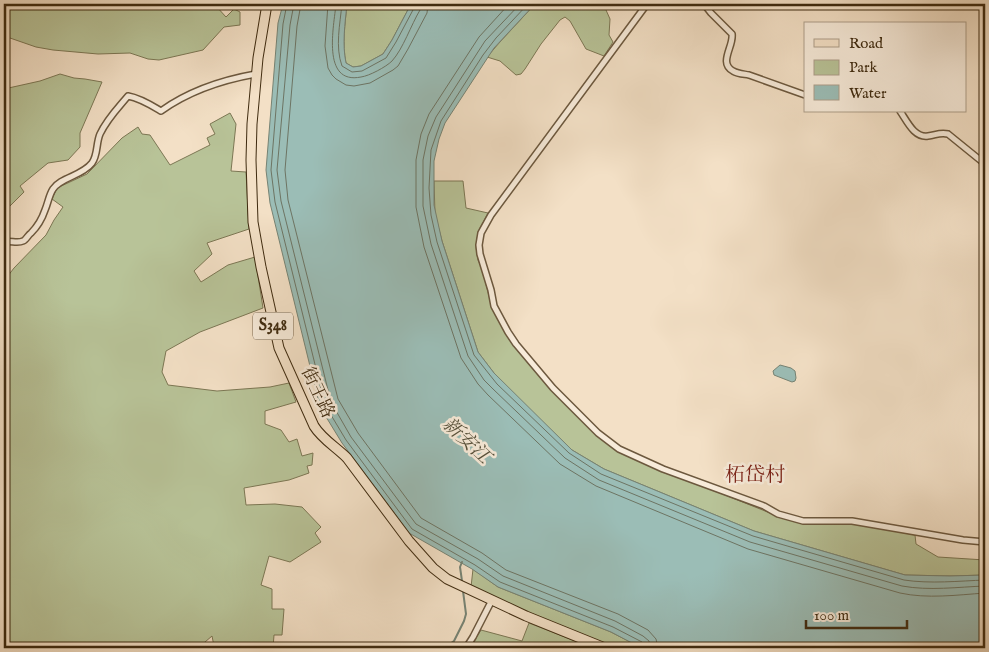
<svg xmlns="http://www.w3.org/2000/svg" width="989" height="652" viewBox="0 0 989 652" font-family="'IM FELL English','Noto Serif SC',serif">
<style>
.green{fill:#b8c398;stroke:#7c7754}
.water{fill:#9bbdb6;stroke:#768374}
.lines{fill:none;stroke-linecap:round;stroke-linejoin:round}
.shore{stroke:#6d7463;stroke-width:1}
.stream{stroke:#768374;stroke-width:2}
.minor-casing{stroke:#6c583e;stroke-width:8}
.primary-casing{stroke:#3f2b10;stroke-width:11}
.minor{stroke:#f7ebda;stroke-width:5}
.primary{stroke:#f3e0c6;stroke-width:9}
.labels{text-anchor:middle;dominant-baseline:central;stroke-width:5;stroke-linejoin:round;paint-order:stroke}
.shield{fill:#f7ebda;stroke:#76654d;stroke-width:1}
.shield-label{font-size:16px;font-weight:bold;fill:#3f2b10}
.street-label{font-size:18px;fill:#3f2b10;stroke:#f7ebda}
.water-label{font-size:19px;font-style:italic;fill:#56503a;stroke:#f7ebda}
.quarter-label{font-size:20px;fill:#7a1f14;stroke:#f7ebda}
</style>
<rect width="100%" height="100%" fill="#f3e0c6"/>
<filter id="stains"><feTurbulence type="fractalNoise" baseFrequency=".004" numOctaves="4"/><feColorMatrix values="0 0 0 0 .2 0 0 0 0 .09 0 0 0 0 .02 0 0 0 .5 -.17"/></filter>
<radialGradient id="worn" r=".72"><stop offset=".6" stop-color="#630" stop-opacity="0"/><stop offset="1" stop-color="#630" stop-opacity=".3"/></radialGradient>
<!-- green -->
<g class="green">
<path d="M4 4H218L216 6 226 17 234 9 240 12V25L224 27 203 50 159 60 148 59 130 53 98 54 53 50 36 47 10 38 4 39Z"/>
<path d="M347 4H411L392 40 383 54 361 66 353 67 346 63C342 44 345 24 347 4Z"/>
<path d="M535 4H607L606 10 610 19 609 35 613 42 604 56 586 49 570 21 565 17 560 20 541 44 525 69 521 74 516 75 500 61 487 57 500 42Z"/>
<path d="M60 74 74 78 85 79 102 82 80 133V147L68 160 48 163 20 186 24 192 4 212V89L40 81Z"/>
<path d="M230 113 236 124 231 171 246 172 249 229 207 243 212 254 194 271 201 282 228 265 255 257 263 308 200 332 166 351 162 372 168 385 217 391 270 387 289 383 296 402 265 411V424L281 430 289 442 297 439 302 456 313 453 312 465 307 466 309 473 289 480 244 488 246 505 275 504 302 507 321 527 315 533 321 542 290 562 269 556 261 585 272 589V609H284L282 635H274L273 648H216L214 646 212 636 198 648H4V281L14 268 46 235 54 220 63 207 52 199 57 188 87 174 122 138 138 127 142 134 150 135 170 165 210 145 207 138 215 134 210 124Z"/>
<path d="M434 181H463L466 208 488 213 480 228 477 238 476 247 478 260 482 268 492 308 512 343 558 397 598 436 623 454 785 519 803 523 846 522 915 535 916 544 938 557 985 560V575L950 576 905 575 754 531 604 469 572 450 500 381 478 352 442 241 435 214Z"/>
<path d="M473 569 498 587 611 632 632 643 644 648H613L527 612 471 587Z"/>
<path d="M529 623 593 648H470L481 630 522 641Z"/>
</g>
<!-- water -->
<g class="water">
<path d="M283 4H347C345 24 342 44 346 63L353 67 361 66 383 54 392 40 411 4H535L494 48 445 123 439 139 434 161V205L442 241 478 352 494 373 572 450 604 469 754 531 905 575 950 576 985 575V648H644L632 643 611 632 498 587 472 569 409 533 342 443 320 407 270 203 266 170 278 23Z"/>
<path d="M780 365 791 368 795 371 796 378 795 381 792 382 774 375 773 371Z"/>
</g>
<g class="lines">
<!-- shore -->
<g class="shore">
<path d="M287 4 283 24 271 170 275 202 325 405 346 440 412 529 475 565 500 582 613 627 642 642 644 645V648"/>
<path d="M294 4 290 25 277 170 281 201 331 402 351 437 416 524 478 559 503 576 615 621 643 636 649 641 650 648"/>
<path d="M301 4 297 26 285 170 288 200 338 399 358 433 421 518 482 553 506 570 618 614 648 630 656 639 658 648"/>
<path d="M328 4 325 46 328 68 332 75 336 79 346 85 354 86 370 83 393 70 398 66 408 49 427 13 428 4"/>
<path d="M336 4C334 26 321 85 361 77 369 76 386 67 392 61 403 49 411 25 420 10L421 4"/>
<path d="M342 4C340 24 335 47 342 66L352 72 362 71 386 58 396 42 414 8 415 4"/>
<path d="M509 4 479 37 429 114 421 134 416 160V207L424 247 461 358 478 384 488 395 560 464 596 486 748 549 900 593C927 599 957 595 985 593"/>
<path d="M520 4 485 41 436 117 428 136 423 160V206L431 244 468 356 484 380 493 389 565 458 599 480 750 542 902 586C929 591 958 587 985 586"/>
<path d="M528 4 496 38 483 55 441 121 431 150 429 188 431 215 437 242 474 355 497 384 569 453 601 474 753 536 904 580C930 584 959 581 985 580"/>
</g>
<!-- stream -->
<g class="stream">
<path d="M462 562 460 567 462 581"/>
<path d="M444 648 454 641 464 621 466 614 463 591"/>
</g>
<defs>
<g id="minor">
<path d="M647 4 491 215 481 233 479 245 480 254 491 290 494 306 508 332 516 344 553 388 598 433 619 449 663 469 764 506 778 514 803 521H852L963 540 985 542"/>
<path d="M704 4 711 13 732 34C734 46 718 63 733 71 738 74 744 74 749 75L805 95"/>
<path d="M900 111C907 121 914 138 928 136 936 135 940 132 948 134L985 164"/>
<path d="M4 242C10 240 17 244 23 241 26 240 28 235 31 233 38 226 42 219 45 210 48 203 49 195 53 189 61 177 82 176 92 163 98 155 96 143 100 134 107 119 118 108 128 96 140 98 151 105 161 111 189 91 222 80 256 74"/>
<path d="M466 648 473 637 492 600"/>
</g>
<path id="primary" d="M267 4 258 58 252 124 251 160 253 222 261 267 279 348 314 426C322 439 336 447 347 458L409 541 433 568 447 579 526 616 605 648"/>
</defs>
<!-- minor casing -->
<use href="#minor" class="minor-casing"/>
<!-- primary casing -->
<use href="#primary" class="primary-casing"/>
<!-- minor -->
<use href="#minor" class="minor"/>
<!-- primary -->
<use href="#primary" class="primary"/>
</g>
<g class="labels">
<!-- shield labels -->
<rect class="shield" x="253" y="312.5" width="40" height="27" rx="4"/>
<g class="shield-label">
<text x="273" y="326">S348</text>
</g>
<!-- street labels -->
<g class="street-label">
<text transform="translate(317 393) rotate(65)">街王路</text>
</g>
<!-- water labels -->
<g class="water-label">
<text transform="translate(466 441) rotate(43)">新安江</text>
</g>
<!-- quarter labels -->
<g class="quarter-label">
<text x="755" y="475">柘岱村</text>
</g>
</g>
<!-- margin -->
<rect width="989" height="652" fill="none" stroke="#f3e0c6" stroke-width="20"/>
<rect x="5" y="5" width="979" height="642" fill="none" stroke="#3f2b10" stroke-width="2.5"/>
<rect x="10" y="10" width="969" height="632" fill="none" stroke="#3f2b10"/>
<!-- legend -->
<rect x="804" y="22" width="162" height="90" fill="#f7ebda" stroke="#ad9e89"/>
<rect x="814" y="39" width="25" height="8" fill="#f3e0c6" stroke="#ad9e89"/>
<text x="849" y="48" font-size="15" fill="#3f2b10">Road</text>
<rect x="814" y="60" width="25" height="15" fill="#b8c398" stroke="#ad9e89"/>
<text x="849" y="72" font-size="15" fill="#3f2b10">Park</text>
<rect x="814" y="85" width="25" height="15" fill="#9bbdb6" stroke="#ad9e89"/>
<text x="849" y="98" font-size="15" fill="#3f2b10">Water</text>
<!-- scale -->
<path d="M806 620v8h101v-8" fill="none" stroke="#3f2b10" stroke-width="2.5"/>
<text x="814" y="620" font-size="15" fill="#3f2b10" stroke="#f7ebda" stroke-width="4" paint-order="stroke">100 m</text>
<rect width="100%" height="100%" filter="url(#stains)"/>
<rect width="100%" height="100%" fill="url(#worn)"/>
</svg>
